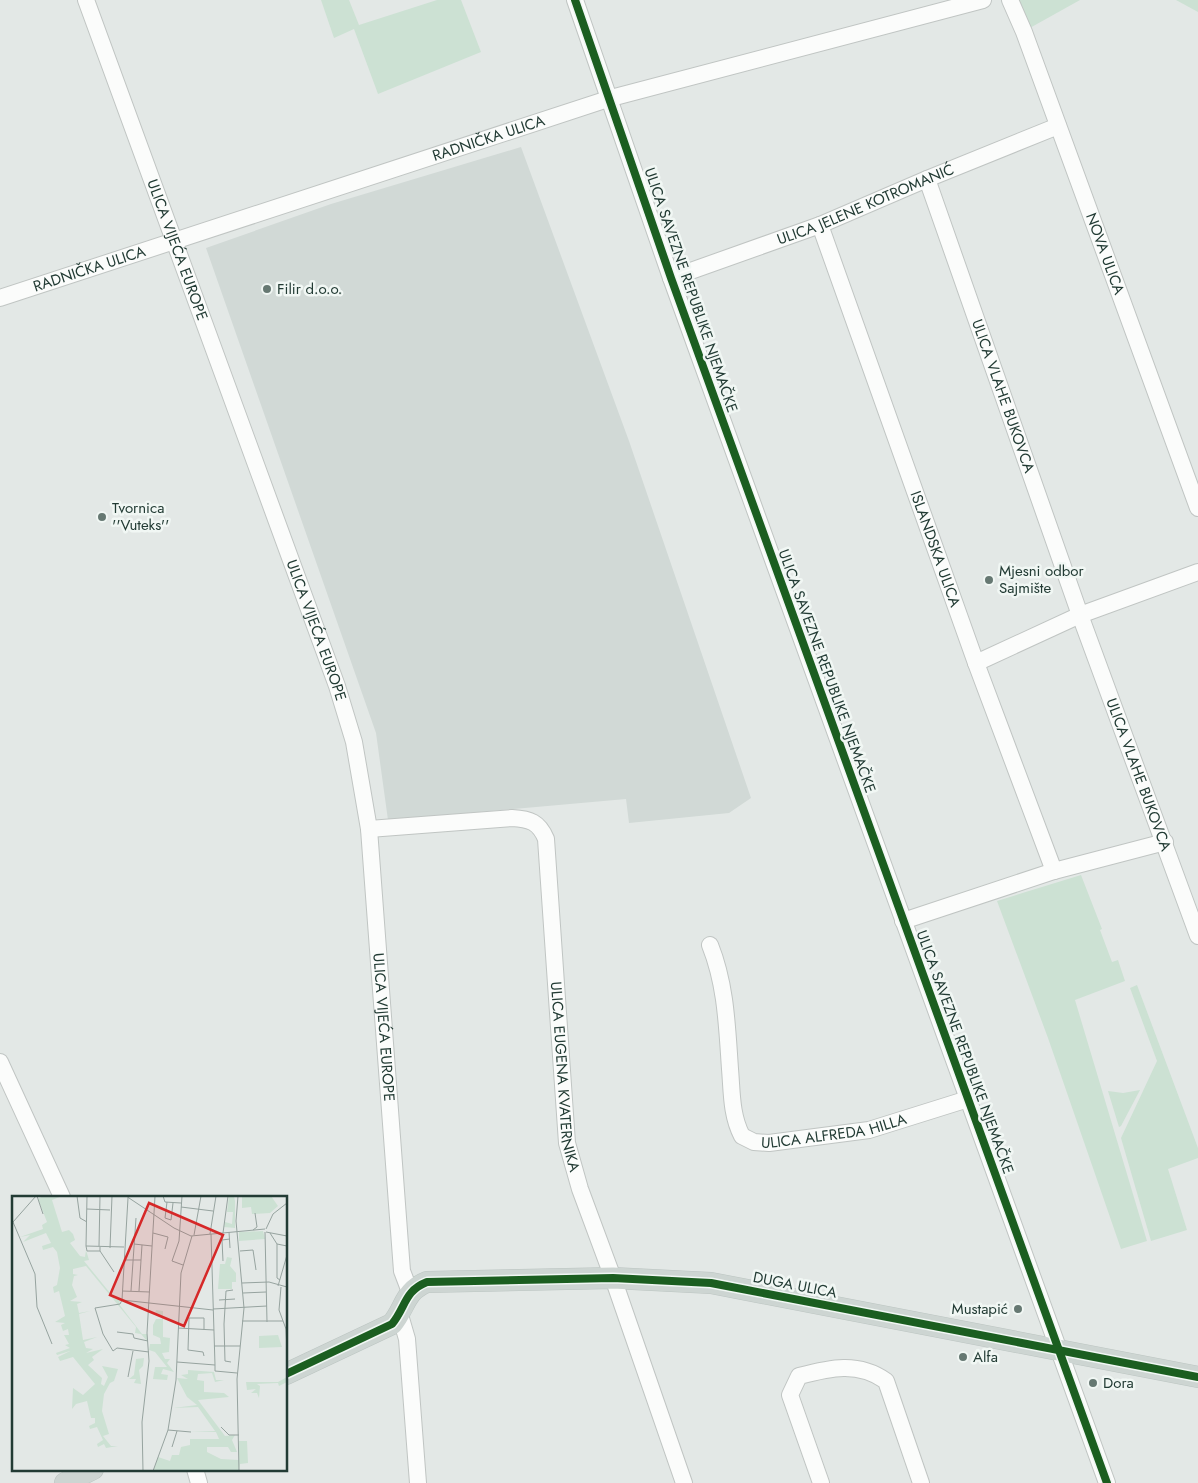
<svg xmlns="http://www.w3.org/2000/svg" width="1198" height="1483" viewBox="0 0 1198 1483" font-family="Jost,sans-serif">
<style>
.built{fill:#d1d9d6}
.green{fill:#cce1d3}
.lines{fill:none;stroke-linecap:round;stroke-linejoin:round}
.minor-casing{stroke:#c0c5c3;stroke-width:18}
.major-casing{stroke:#bcc5c2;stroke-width:22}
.minor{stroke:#fbfcfb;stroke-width:16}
.major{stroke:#cdd5d2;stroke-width:21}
.cycleway-casing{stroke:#f1f7f4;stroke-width:11}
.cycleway{stroke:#1b5e20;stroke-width:8}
.poi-dot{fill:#667872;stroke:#f1f7f4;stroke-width:2}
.labels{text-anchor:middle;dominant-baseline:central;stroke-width:5;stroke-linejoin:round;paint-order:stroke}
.street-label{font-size:15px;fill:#223b34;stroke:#f1f7f4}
.poi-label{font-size:15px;fill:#223b34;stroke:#f1f7f4;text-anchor:start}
.inset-road{fill:none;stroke:#96a39f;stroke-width:1}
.view{fill:#d62828;fill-opacity:0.15;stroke:#d62828;stroke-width:2.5}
.inset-edge{fill:none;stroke:#223b34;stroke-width:2.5}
</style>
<rect width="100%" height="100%" fill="#e3e8e6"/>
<!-- built -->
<path class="built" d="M521 147 629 441 751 798 729 813 629 823 626 799 388 820 376 733 206 248 331 204Z"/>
<!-- green -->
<g class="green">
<path d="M321 0H349L359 25 437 0H461L481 52 378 94 354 29 334 38Z"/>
<path d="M1017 0H1080L1028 29Z"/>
<path d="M1176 0H1198V12Z"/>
<path d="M1081 875 1102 929 1100 930 1112 962 1118 960 1125 981 1075 1000 1147 1241 1121 1249 1048 1038 997 901Z"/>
<path d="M1137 985 1198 1148V1158L1168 1169 1187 1230 1151 1241 1121 1138 1157 1061 1130 988Z"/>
<path d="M1140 1090 1121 1126 1119 1127 1108 1091 1123 1093Z"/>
</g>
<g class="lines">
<defs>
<g id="minor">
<path id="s1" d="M86 0 337 686 354 742 369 829 402 1271 410 1292"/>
<path d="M575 0 671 278 1107 1483"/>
<path id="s2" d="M1010 0 1024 32 1198 508"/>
<path id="s3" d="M927 179 1080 615 1198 936"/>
<path id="s4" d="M820 225 976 663 1054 871"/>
<path id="s5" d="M671 278 820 225 927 179 1058 126"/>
<path id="s6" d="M0 298 611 98 983 0"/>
<path d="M976 663 1080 615 1198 572"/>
<path id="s7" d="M369 829 512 818C530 819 539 822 546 839L567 1143 580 1189 613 1278 684 1483"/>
<path d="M903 921 1054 871 1165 842"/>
<path id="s8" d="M710 945C726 985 727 1026 730 1069 732 1092 731 1115 742 1136L754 1142 769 1143 869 1130 968 1099"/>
<path d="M0 1062 62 1197"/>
<path d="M400 1315 407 1339 418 1483"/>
<path d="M195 1469 199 1483"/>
<path d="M821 1483 790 1395 799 1376C830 1368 858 1361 886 1381L921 1483"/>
</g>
<g id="major">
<path d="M286 1374 392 1324C406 1307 404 1291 427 1282L613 1278 711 1283 1198 1377"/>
<path d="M65 1483 93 1469"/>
</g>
</defs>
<!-- minor casing -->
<use href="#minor" class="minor-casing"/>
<!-- major casing -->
<use href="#major" class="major-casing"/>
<!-- minor -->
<use href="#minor" class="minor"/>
<!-- major -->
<use href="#major" class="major"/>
<defs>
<g id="cycleway">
<path d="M575 0 671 278 1107 1483"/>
<path d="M286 1374 392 1324C406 1307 404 1291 427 1282L613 1278 711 1283 1198 1377"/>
</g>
</defs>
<!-- cycleway casing -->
<use href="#cycleway" class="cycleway-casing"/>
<!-- cycleway -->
<use href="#cycleway" class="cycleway"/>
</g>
<!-- markers -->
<g class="poi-dot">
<circle cx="267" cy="289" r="5"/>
<circle cx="102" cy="517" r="5"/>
<circle cx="989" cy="580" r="5"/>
<circle cx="1018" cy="1309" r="5"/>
<circle cx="963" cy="1357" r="5"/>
<circle cx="1093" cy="1383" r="5"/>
</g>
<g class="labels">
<!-- street labels -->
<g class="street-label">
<text stroke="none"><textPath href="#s6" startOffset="514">RADNIČKA ULICA</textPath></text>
<text stroke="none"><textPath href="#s5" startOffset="208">ULICA JELENE KOTROMANIĆ</textPath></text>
<text stroke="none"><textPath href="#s1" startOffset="266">ULICA VIJEĆA EUROPE</textPath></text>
<text stroke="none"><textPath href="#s2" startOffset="271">NOVA ULICA</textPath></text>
<text stroke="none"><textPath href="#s6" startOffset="94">RADNIČKA ULICA</textPath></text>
<text transform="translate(691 290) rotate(71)">ULICA SAVEZNE REPUBLIKE NJEMAČKE</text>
<text stroke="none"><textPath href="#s3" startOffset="230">ULICA VLAHE BUKOVCA</textPath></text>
<text stroke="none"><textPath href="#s4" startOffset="344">ISLANDSKA ULICA</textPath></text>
<text stroke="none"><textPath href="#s1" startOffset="671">ULICA VIJEĆA EUROPE</textPath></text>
<text transform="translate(827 671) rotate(70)">ULICA SAVEZNE REPUBLIKE NJEMAČKE</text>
<text stroke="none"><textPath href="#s3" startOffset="632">ULICA VLAHE BUKOVCA</textPath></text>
<text stroke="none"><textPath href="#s1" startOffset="1076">ULICA VIJEĆA EUROPE</textPath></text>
<text transform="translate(965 1052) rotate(70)">ULICA SAVEZNE REPUBLIKE NJEMAČKE</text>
<text stroke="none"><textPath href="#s7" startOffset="425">ULICA EUGENA KVATERNIKA</textPath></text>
<text stroke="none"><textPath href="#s8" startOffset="289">ULICA ALFREDA HILLA</textPath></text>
<text transform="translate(795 1285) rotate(11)">DUGA ULICA</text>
</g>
<!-- poi labels -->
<g class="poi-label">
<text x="277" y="289">Filir d.o.o.</text>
<text x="112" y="508">Tvornica<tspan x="112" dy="17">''Vuteks''</tspan></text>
<text x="999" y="571">Mjesni odbor<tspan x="999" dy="17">Sajmište</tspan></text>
<text x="1008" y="1309" text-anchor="end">Mustapić</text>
<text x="973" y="1357">Alfa</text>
<text x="1103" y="1383">Dora</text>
</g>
</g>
<!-- overview -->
<g transform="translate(12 1196)">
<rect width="275" height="275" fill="#e3e8e6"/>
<path d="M31 0H50L40 4 50 36 57 34 61 38 63 44 58 47 68 60 73 61 74 54 77 64 72 65 103 103 109 102 107 108 130 138H135V145L129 138 123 137 124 131 74 70 61 73V78L66 79 62 80 60 89 65 101 58 105 70 106 65 108 67 117 78 115 67 118 71 144 85 141 72 146 74 152 81 153 74 157 91 153 80 161 82 164 76 169 90 182 89 188 92 190 96 181 90 170 106 173 102 185 98 187 92 198 90 215 97 238 91 240 99 250H106L94 252 92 248 86 251 85 248 91 244 85 231 78 233 77 230 83 227V222H79L75 205 64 208 60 213 61 192 71 199 83 188 61 161 48 165 46 161 58 155 45 159 44 157 58 152 53 149 57 148 52 139H57L56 133 51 135 49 129 53 127 43 126 53 120 47 95 42 97 41 91 45 89 48 72 45 56 41 51 31 54 30 50 39 47 34 37 11 46 18 39 8 41 31 33 30 29 35 26 26 3ZM217 0H222L223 5V32L212 31 213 26 220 28 221 16H215ZM230 0H259L266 10 258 17 240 18 239 11 230 12ZM251 35 253 43 227 45V36ZM215 61 220 62 218 70 224 77V86H220V93H206L208 68H213ZM144 114 151 115V141L158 142 157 156 150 157 153 163H158L155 167 162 176 151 173 149 178 156 179 155 184 141 183 143 171H155L143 156 137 154 138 148H149L148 142 141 139V129L144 123H150V119H143ZM266 139 270 151 247 152V140ZM132 162 131 170 127 174 129 188 122 187 124 183H117L122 179 124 163ZM176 174 202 176 204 184H212L203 186 200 177 186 178 185 184 192 185V196L212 197 217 201 186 204 213 240 223 239 220 244 225 256H219L216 251H195V256L209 263 227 264V245H235L236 267 228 268 227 275H141L146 261 158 265 160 259H167L169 251 178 249V243H207L204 236H178L203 235 186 211 161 212 185 209 175 201 165 182 176 183 169 179 176 178ZM275 181V186L267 190 266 187 245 188 248 190 247 202 245 197H239L244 193 235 194 234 186H266Z" fill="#cce1d3"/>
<path class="inset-road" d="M24 0 1 26 23 78 25 111 40 148M25 0 31 18M65 0 68 22 75 26M114 0 162 32 179 40 253 33M151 0 153 6 169 7M170 0 167 45 160 65 171 69M226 0 224 25 232 112 225 183 227 275M155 6 153 22 159 24 161 7M169 11 201 15M75 13 98 14M254 33 261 18 275 7M241 34 245 31 243 17M217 36 218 52M253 36 255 126M254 36 275 40M141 37 156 41 153 53M211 37 216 0M258 37 265 48 275 50M198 38 204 0M199 38 203 169M182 39 189 0M122 48 140 50M265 48V82L268 84M74 50 75 0M87 50 88 0M88 51V55H75L74 50 112 51M98 52 100 0M88 55 102 76M228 55 241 54 244 74M112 64H129M211 65 210 44 218 43M230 87 257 86 275 91M266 90 275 59M269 91 267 114 274 133 275 154M110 95 138 96M119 95 124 22M127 95 130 49M231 97 254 96M110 104 108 108 83 112 91 138 101 155 105 152 137 156M110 104 116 2M110 104 201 114M207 104 223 103M201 113 255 110M230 125H271M166 132 202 134M192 134V122H177L176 154 191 156 192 160M105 136 121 138 122 142 136 145M202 150H228M165 166 203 169V175L225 177M219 166 213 165 212 128 214 95 221 94M116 181 121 155M209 231 217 239H227M156 234 179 236M160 251 165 235M131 275 130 226 137 165 135 137 143 0M141 275 156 234 164 184 169 77 180 40"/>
<path class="view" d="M137 7 211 39 172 130 98 99Z"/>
<rect width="275" height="275" class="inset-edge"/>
</g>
</svg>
